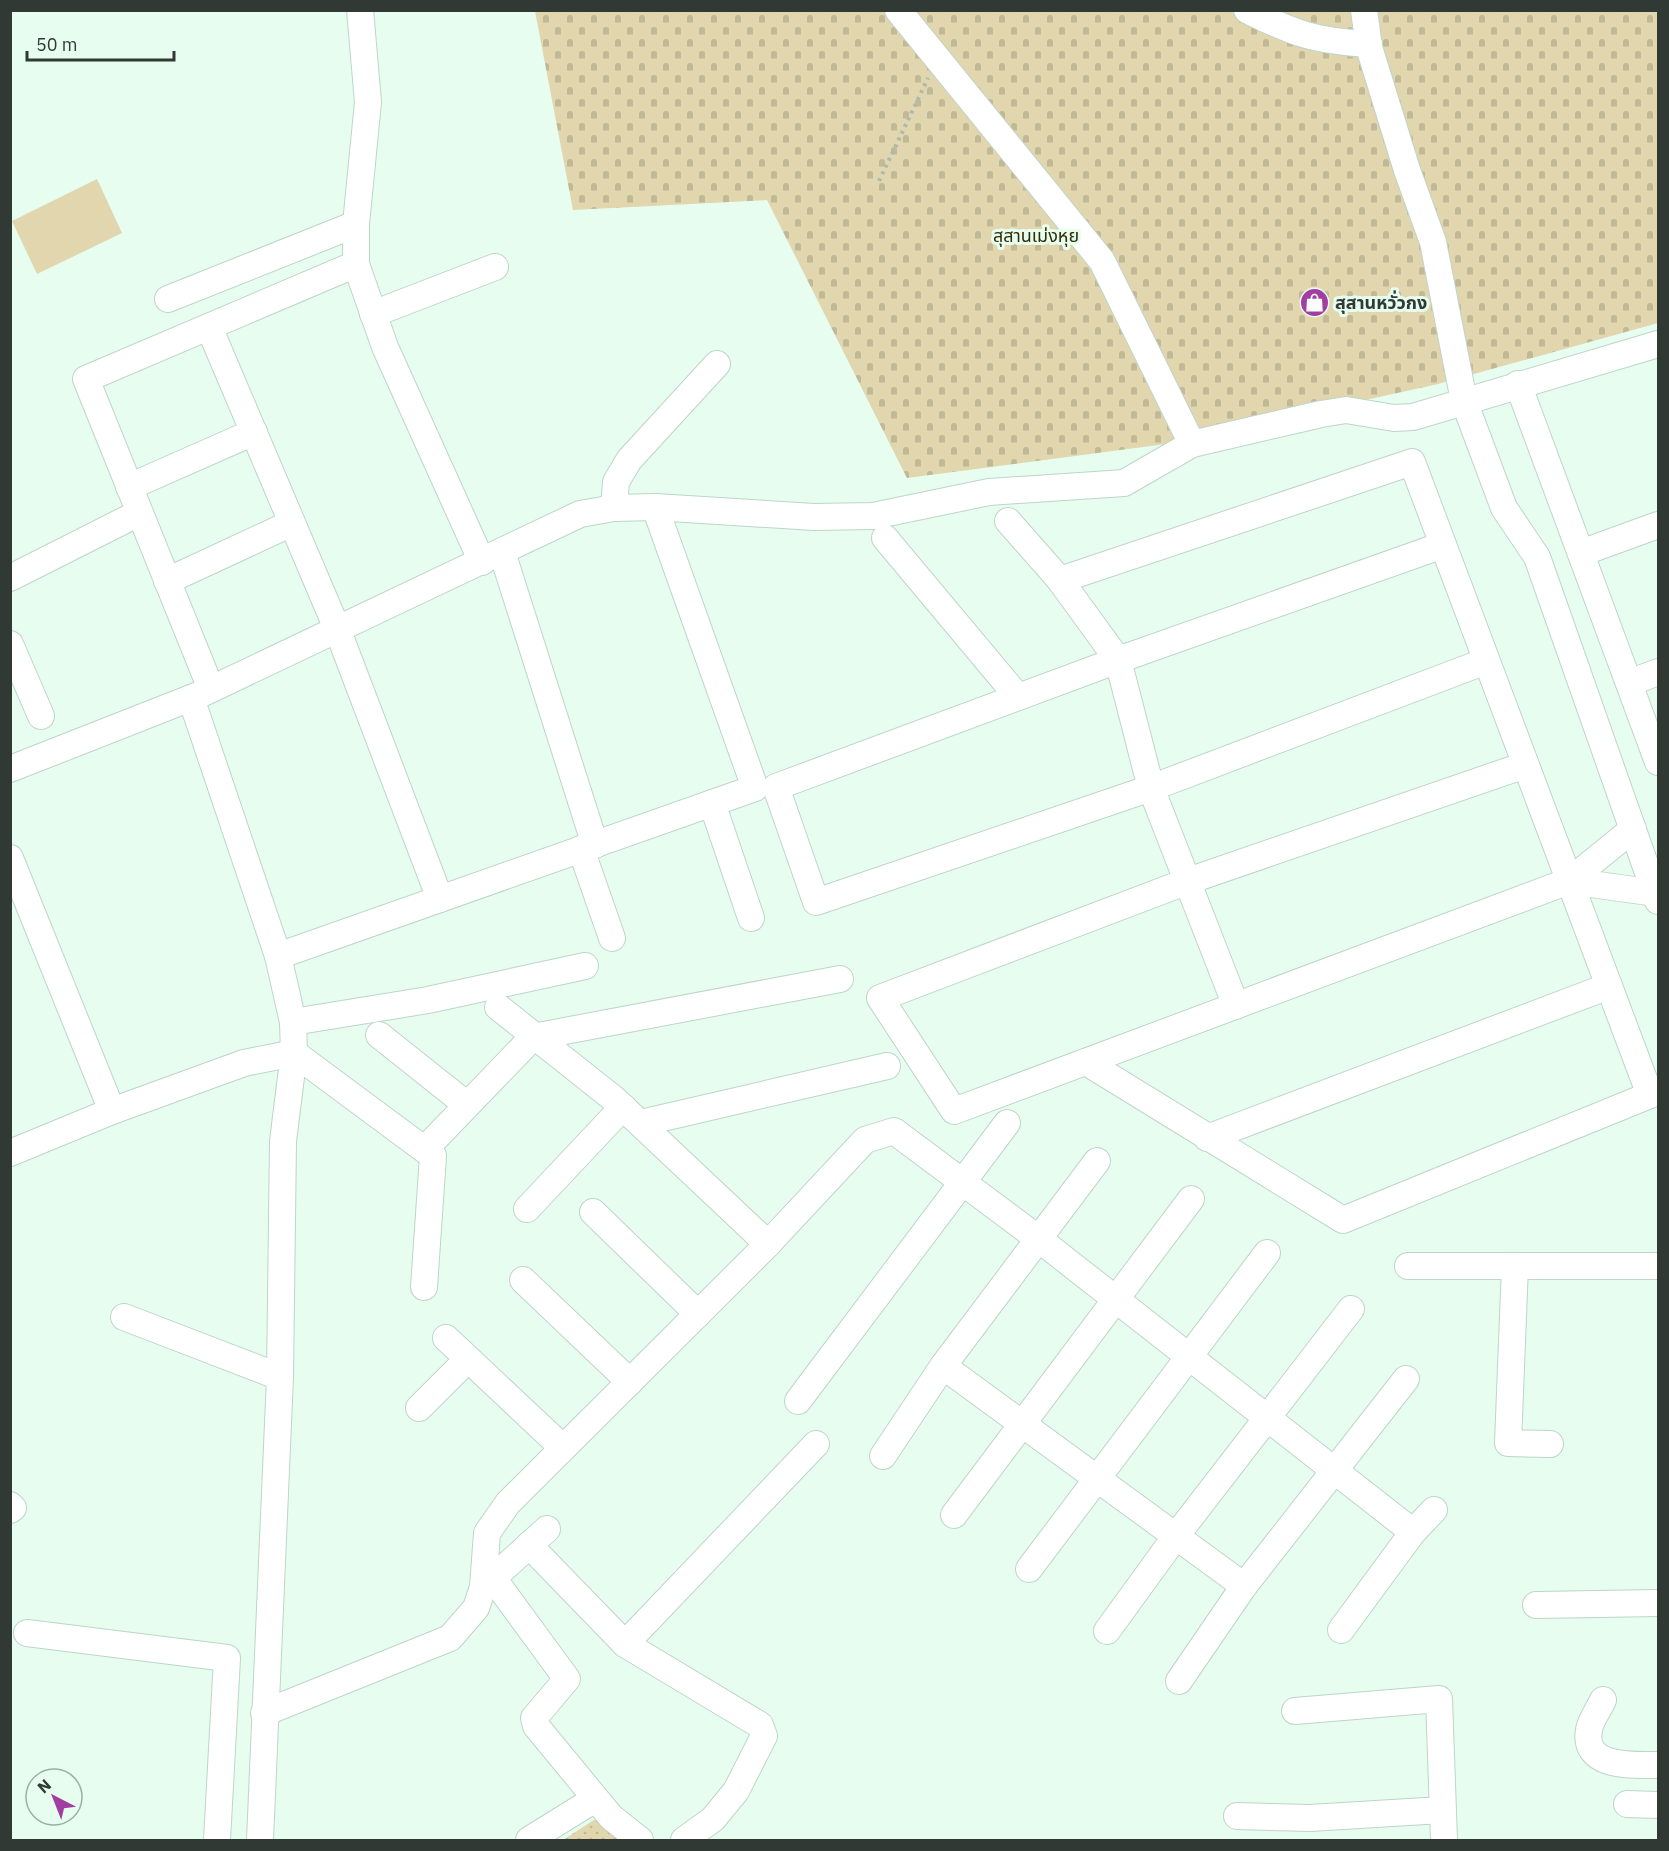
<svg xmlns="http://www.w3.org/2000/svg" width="1669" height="1851" viewBox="0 0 1669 1851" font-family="'IBM Plex Sans','Noto Sans Thai',sans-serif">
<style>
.grass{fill:url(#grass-dots)}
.cemetery{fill:url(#cemetery-stones)}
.pitch{fill:#e1d6ad}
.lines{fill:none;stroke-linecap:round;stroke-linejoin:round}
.minor-casing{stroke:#bed5c9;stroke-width:28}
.path{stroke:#a9bbb1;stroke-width:4;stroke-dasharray:3 4.5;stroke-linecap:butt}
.minor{stroke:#fff;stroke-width:26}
.labels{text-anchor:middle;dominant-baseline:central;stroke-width:6;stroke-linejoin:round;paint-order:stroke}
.park-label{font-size:18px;fill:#352c02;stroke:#e6fdf0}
.poi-label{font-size:18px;font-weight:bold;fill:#303934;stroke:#e6fdf0;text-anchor:start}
</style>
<defs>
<pattern id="grass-dots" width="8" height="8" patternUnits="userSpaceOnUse" patternTransform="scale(1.5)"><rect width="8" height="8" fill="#e1d6ad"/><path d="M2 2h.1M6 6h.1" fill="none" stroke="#c1b895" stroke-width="1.8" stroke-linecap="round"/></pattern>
<pattern id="cemetery-stones" width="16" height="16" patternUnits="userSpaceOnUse" patternTransform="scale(1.5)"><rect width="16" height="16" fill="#e1d6ad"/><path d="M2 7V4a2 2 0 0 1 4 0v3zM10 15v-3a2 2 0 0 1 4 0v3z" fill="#c1b895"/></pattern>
</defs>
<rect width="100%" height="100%" fill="#e6fdf0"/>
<!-- grass -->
<path class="grass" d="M600 1816 622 1840H563Z"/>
<!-- cemetery -->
<path class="cemetery" d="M535 11H1658V323L1438 384 1166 444 907 478 767 200 573 210Z"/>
<!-- pitch -->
<path class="pitch" d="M97 179 122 233 37 274 12 221Z"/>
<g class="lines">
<defs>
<g id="minor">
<path d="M360 10 368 102 356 224V264L385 347 482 562"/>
<path d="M898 10 1102 261 1192 444"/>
<path d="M1247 10C1295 34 1315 41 1369 44"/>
<path d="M1364 10 1369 47 1407 170 1433 242 1464 401 1504 508 1537 557 1658 901"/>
<path d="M168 299 356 224"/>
<path d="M373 314 495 267"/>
<path d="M209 327 338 631 440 899"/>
<path d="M1518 384 1658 762"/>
<path d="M129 487 254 432"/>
<path d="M614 508 616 482 629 460 717 364"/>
<path d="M1008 521 1060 580 1118 660 1151 788 1236 1006"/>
<path d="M885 538 1018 697"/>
<path d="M1443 545 1118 660 776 787 816 902 1151 788 1486 661"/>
<path d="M502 552 595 845"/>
<path d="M1581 553 1658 525"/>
<path d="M10 578 139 513"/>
<path d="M1060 580 1412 462 1650 1095 1343 1220 1086 1062"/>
<path d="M167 581 292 523"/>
<path d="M10 644 41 716"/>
<path d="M1629 683 1658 672"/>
<path d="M211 689 86 379 356 264"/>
<path d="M191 698 278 956 293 1022 294 1053 283 1141 280 1377 260 1840"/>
<path d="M1525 765 1188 881 880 998 954 1111 1569 881"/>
<path d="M10 769 201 694 580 514 614 508 655 507 814 517 873 516 989 492 1124 483 1192 444 1321 414 1346 410 1394 418 1413 417 1658 344"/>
<path d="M712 803 751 918"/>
<path d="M1633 829 1569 881 1656 893"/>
<path d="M581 849 612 938"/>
<path d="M10 858 112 1111"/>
<path d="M278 956 755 788 655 507"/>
<path d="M498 1007 614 1099 768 1244"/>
<path d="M293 1022 428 1000 585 966"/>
<path d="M379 1035 467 1105"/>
<path d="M641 1123 887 1066"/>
<path d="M1207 1138 1609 986"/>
<path d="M425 1149 533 1037 840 979"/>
<path d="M10 1153 112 1111 244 1063 294 1053 433 1156 424 1287"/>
<path d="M527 1209 623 1107"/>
<path d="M593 1212 698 1314"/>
<path d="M1408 1266H1658"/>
<path d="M1515 1266 1508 1443 1550 1444"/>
<path d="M523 1280 630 1382"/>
<path d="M124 1317 280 1377"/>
<path d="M446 1338 563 1448"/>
<path d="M943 1366 1244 1586"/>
<path d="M798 1401 1007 1123"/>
<path d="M419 1408 468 1359"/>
<path d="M883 1456 943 1366 1097 1161"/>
<path d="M10 1505 13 1508 10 1510"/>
<path d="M954 1515 1191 1199"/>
<path d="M529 1545 625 1644 760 1725 764 1736 736 1791 713 1819 684 1840"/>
<path d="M1029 1569 1267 1253"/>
<path d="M493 1578 567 1679 534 1718 536 1726 611 1817 640 1840"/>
<path d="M483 1587 547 1529"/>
<path d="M1536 1605 1658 1603"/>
<path d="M1341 1630 1413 1532 1434 1510"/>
<path d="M1107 1631 1176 1536 1351 1309"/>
<path d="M27 1633 227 1658 217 1840"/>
<path d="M625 1644 816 1444"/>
<path d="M1179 1681 1244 1586 1406 1379"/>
<path d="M1603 1700C1599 1709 1590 1721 1589 1730 1582 1769 1635 1765 1658 1765"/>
<path d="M1295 1711 1439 1699 1444 1840"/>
<path d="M264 1713 450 1638 476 1608 483 1587 487 1533 508 1503 768 1244 865 1140 894 1131 1040 1240 1413 1532"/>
<path d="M1627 1804 1658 1805"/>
<path d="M1237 1816 1310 1818 1442 1810"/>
<path d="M529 1840 595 1799"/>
</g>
</defs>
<!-- minor casing -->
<use href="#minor" class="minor-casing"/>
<!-- path -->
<path class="path" d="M879 181 928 78"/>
<!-- minor -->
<use href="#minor" class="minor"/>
</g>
<!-- icons -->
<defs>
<symbol id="shop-disc" viewBox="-11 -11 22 22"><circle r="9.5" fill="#a23da1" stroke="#e6fdf0"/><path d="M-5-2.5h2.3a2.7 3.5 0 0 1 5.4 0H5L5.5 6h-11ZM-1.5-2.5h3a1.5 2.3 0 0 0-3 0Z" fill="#fff"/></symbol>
</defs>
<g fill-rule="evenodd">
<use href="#shop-disc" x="1298" y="286" width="33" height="33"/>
</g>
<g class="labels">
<!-- park labels -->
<g class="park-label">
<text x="1036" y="235">สุสานเม่งหุย</text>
</g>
<!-- poi labels -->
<g class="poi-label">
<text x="1335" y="302">สุสานหวั่วกง</text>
</g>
</g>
<!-- border -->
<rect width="1669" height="1851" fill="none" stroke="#303934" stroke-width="24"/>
<!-- north arrow -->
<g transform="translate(54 1797) rotate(318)"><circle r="28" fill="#e6fdf0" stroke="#9dafa5" stroke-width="1.5"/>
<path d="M0-4.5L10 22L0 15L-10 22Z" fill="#a23da1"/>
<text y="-9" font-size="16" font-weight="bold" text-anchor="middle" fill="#303934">N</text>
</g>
<!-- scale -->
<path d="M27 51v9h147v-9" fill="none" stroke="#303934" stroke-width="3"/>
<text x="36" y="51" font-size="18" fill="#303934" stroke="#e6fdf0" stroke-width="4.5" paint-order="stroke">50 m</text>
</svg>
